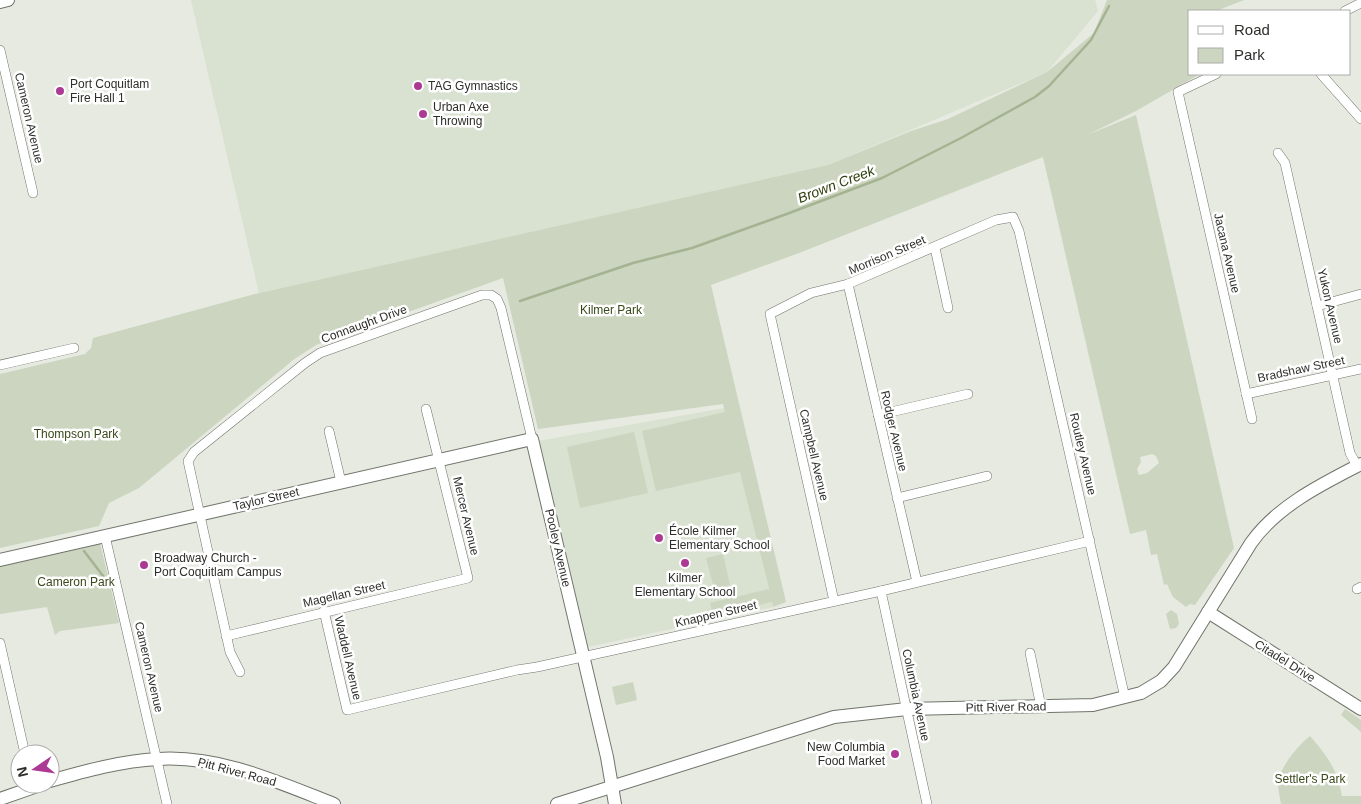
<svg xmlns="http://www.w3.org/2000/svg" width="1361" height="804" viewBox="0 0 1361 804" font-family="Arial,sans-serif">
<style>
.built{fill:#d9e1d0}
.green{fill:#cbd5bf;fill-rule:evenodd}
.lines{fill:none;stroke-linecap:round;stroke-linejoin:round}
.stream{stroke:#a5b393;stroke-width:2.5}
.street-casing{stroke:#70746b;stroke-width:10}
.secondary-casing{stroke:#70746b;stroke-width:14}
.street{stroke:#fff;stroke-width:9}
.secondary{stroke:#fff;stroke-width:12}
.poi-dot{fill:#ac3a95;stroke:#fff;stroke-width:2}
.labels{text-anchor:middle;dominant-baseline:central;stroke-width:5;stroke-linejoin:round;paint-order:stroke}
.poi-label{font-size:12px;fill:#2e2f2b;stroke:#fff;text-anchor:start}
.street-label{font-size:12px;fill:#2e2f2b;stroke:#fff}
.park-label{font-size:12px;fill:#374919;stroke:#fff}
.water-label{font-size:14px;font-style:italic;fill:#2f410f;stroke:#fff}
</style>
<rect width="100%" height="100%" fill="#e6eae0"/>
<!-- built -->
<g class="built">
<path d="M191 0H1095L1098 11 1047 72 828 165 259 293Z"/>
<path d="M725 408 773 607 588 647 538 441Z"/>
</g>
<!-- green -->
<g class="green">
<path d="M1107 0H1244L1216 11H1190V74H1200L1136 111 1087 135 1136 115 1234 548 1195 605 1190 604 1186 607 1173 597 1167 584 1164 585 1157 554 1151 555 1146 530 1130 534 1043 157 799 253 711 285 786 602 773 607 772 602 713 615 710 603 769 589 740 472 656 491 642 431 725 412 723 404 538 429 503 278 316 345 293 360 139 488 109 503 99 526 0 548V374L85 354 91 348 93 338 255 294 828 165 911 131 948 119 1047 72 1094 33ZM1152 454 1156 456 1159 463 1147 473 1139 475 1137 469 1141 462 1140 457Z"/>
<path d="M634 432 648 493 580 508 567 447Z"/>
<path d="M100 543 119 623 60 631 55 635 47 607 0 614V566Z"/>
<path d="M723 554 730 585 714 588 706 558Z"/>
<path d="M1171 610 1177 614 1179 624 1176 628 1170 629 1166 614Z"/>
<path d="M633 682 637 700 616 705 612 687Z"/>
<path d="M1345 709 1361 720V732L1341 715Z"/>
<path d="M1310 736C1328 757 1337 769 1342 796H1361V804H1281C1280 798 1278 790 1278 783 1280 767 1298 745 1310 736Z"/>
</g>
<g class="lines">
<!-- stream -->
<g class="stream">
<path d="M520 301 633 263 692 248 784 215 882 178 961 138 1035 97 1049 86 1091 40 1109 6"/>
<path d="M84 551 113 589"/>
</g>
<defs>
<g id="street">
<path d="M1345 11 1361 3"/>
<path d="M0 50 33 193"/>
<path d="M1216 74 1178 92 1252 419"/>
<path d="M1321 74 1361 119"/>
<path d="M1278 153 1285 163 1350 453 1357 466"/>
<path d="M935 248 948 308"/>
<path d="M848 284 917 582"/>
<path d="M1317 306 1361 294"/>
<path d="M0 365 74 348"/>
<path d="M1246 394 1361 369"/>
<path d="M878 415 968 394"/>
<path d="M329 431 341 482"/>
<path d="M897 498 987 476"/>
<path d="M105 536 167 804"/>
<path d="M1357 589 1361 587"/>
<path d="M881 591 927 804"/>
<path d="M834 601 770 314 811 293 848 284 996 220 1013 217 1019 231 1125 698"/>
<path d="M324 611 347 710 517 670 537 667 881 591 1090 541"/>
<path d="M226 636 468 578 426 409"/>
<path d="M0 643 25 754"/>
<path d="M1030 653 1041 707"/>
<path d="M240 672 230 652 188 461 194 452 305 363 320 353 482 295H491L497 299 501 308 532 439"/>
</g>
<g id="secondary">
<path d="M0 2 8 0"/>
<path d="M0 560 532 439 607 757 615 804"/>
<path d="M1208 612 1361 709"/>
<path d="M50 781C85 771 121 761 158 759 219 755 278 782 334 804"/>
<path d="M0 799 43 784"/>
<path d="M557 804 834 717 907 709 1093 705 1141 693 1161 681 1174 667 1251 543C1277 506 1322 484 1361 464"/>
</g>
</defs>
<!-- street casing -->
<use href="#street" class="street-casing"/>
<!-- secondary casing -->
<use href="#secondary" class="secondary-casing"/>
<!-- street -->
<use href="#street" class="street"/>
<!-- secondary -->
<use href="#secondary" class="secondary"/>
</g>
<!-- markers -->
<g class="poi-dot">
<circle cx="418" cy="86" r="5"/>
<circle cx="60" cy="91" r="5"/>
<circle cx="423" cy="114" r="5"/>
<circle cx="659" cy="538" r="5"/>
<circle cx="685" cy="563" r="5"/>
<circle cx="144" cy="565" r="5"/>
<circle cx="895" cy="754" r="5"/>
</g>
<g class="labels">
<!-- poi labels -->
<g class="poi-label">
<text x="70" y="84">Port Coquitlam<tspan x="70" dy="14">Fire Hall 1</tspan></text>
<text x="428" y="86">TAG Gymnastics</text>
<text x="433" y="107">Urban Axe<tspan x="433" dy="14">Throwing</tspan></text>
<text x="669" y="531">École Kilmer<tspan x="669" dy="14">Elementary School</tspan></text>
<text x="154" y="558">Broadway Church -<tspan x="154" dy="14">Port Coquitlam Campus</tspan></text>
<text x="685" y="578" text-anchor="middle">Kilmer<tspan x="685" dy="14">Elementary School</tspan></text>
<text x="885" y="747" text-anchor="end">New Columbia<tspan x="885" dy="14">Food Market</tspan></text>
</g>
<!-- street labels -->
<g class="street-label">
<text transform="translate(29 118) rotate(77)">Cameron Avenue</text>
<text transform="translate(1227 253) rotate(77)">Jacana Avenue</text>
<text transform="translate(887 255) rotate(-23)">Morrison Street</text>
<text transform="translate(1330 306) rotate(77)">Yukon Avenue</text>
<text transform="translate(364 324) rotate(-20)">Connaught Drive</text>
<text transform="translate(1301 369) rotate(-12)">Bradshaw Street</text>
<text transform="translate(894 431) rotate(77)">Rodger Avenue</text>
<text transform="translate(1083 454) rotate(77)">Routley Avenue</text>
<text transform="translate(814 455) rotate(77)">Campbell Avenue</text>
<text transform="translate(266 499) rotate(-13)">Taylor Street</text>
<text transform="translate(466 516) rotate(77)">Mercer Avenue</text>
<text transform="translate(558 548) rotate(77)">Pooley Avenue</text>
<text transform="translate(344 594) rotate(-13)">Magellan Street</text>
<text transform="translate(716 614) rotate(-13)">Knappen Street</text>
<text transform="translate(348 658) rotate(77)">Waddell Avenue</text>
<text transform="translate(1285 661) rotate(32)">Citadel Drive</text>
<text transform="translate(149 667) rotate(77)">Cameron Avenue</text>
<text transform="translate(916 695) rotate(78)">Columbia Avenue</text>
<text transform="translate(1006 707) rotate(-1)">Pitt River Road</text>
<text transform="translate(237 772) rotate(15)">Pitt River Road</text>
</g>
<!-- park labels -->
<g class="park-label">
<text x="611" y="310">Kilmer Park</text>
<text x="76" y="434">Thompson Park</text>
<text x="76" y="582">Cameron Park</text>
<text x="1310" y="779">Settler's Park</text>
</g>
<!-- water labels -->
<g class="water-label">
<text transform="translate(836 184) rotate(-21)">Brown Creek</text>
</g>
</g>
<!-- legend -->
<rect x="1188" y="10" width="162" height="65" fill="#ffffff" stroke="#abacaa"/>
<rect x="1198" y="26" width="25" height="8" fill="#ffffff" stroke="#abacaa"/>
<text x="1234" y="35" font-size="15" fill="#2e2f2b">Road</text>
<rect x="1198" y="48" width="25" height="15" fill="#cbd5bf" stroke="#abacaa"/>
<text x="1234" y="60" font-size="15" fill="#2e2f2b">Park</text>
<!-- north arrow -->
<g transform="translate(35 769) rotate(257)"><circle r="24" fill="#ffffff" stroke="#abacaa"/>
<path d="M0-4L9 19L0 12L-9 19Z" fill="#ac3a95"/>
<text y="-8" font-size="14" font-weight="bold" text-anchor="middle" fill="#2e2f2b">N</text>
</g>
</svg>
